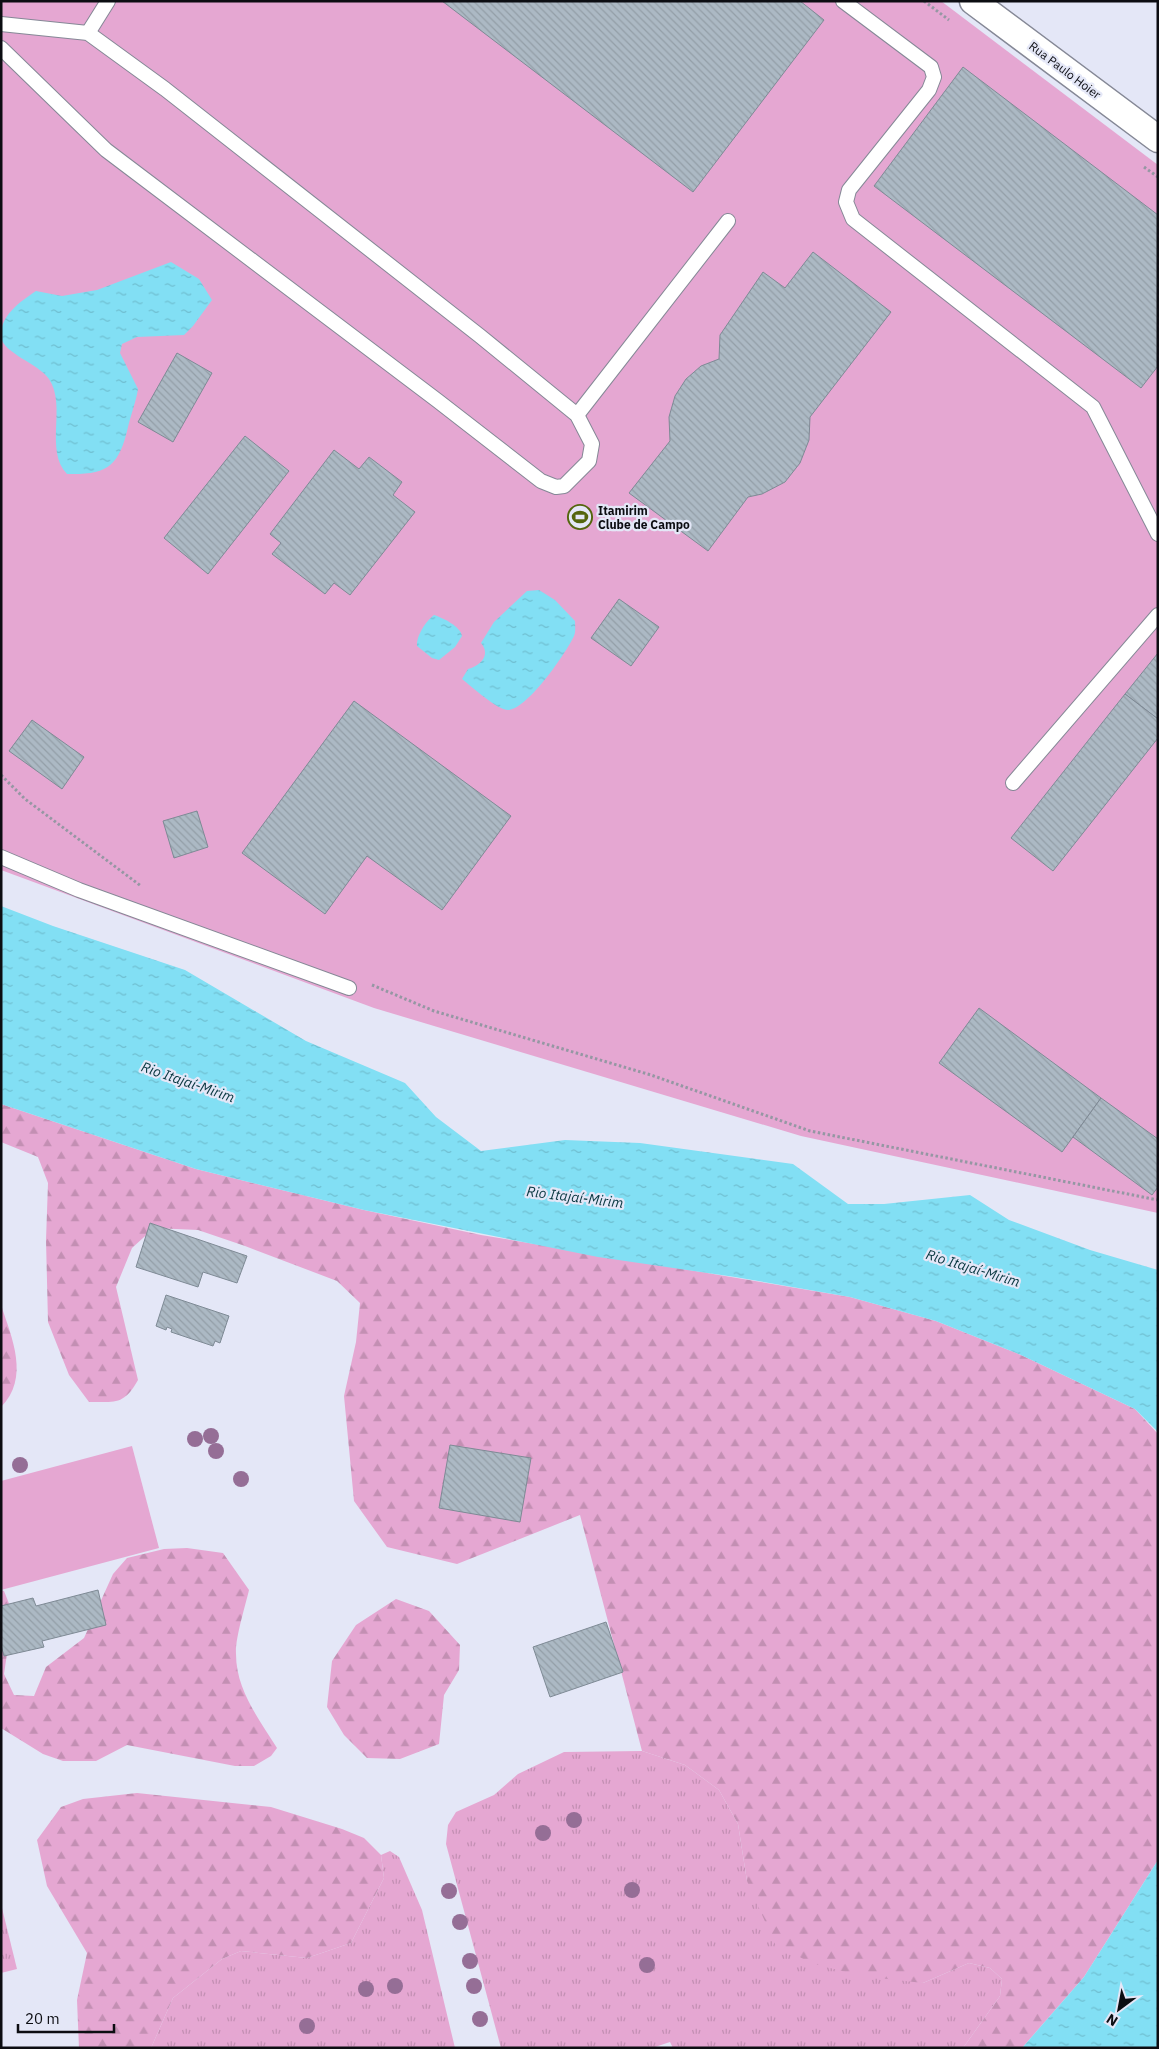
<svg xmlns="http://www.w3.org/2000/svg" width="1159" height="2049" viewBox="0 0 1159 2049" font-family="'IBM Plex Sans',sans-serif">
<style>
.grass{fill:url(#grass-tufts)}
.forest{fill:url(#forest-firs)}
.garden{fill:#e5a7d2}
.water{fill:url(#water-ripples)}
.building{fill:url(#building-back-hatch);stroke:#7e8a95}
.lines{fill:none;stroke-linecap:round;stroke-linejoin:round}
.lane-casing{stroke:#858896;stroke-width:16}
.street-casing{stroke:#858896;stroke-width:29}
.path{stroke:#9597a3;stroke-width:3;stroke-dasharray:2.5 2.5;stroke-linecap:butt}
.lane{stroke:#fff;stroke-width:14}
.street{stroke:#fff;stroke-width:26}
.tree{fill:#956e96}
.labels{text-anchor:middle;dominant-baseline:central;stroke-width:4.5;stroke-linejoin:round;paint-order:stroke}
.street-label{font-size:12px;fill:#0c0d12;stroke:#e4e7f7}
.poi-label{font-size:12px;font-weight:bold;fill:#0c0d12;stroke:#e4e7f7;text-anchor:start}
.water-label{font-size:14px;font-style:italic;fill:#06353e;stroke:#e4e7f7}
</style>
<defs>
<pattern id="grass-tufts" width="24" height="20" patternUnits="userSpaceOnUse" patternTransform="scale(1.25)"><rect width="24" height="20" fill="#e5a7d2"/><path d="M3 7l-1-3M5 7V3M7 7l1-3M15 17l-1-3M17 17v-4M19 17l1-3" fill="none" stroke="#c38fb3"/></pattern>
<pattern id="forest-firs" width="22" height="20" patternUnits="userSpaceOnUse" patternTransform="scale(1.25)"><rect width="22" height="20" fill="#e5a7d2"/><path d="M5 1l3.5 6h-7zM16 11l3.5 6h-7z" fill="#c38fb3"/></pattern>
<pattern id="water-ripples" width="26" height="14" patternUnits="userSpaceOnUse" patternTransform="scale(1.25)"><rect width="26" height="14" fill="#82dff4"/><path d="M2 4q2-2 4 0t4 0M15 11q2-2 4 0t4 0" fill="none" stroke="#6fbed0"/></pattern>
<pattern id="building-back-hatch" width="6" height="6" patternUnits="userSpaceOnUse" patternTransform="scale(1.25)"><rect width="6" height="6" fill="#acb9c4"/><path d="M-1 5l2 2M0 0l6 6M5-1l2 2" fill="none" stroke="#939ea7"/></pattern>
</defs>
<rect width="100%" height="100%" fill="#e4e7f7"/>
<!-- grass -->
<g class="grass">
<path d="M642 1751 685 1765 719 1790 738 1824 747 1881 923 1983 969 1963 990 1968 1002 1979 1000 1996 963 2048H673L670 2042 652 2048H501L446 1844 448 1825 456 1812 494 1795 518 1774 564 1752Z"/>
<path d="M390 1851 399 1857 422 1910 455 2048H151L173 1998 222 1959 241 1951 307 1958 351 1943 384 1878 381 1855Z"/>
<path d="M1 1904 17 1969 1 1973Z"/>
</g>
<!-- forest -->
<g class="forest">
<path d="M1 1104 196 1169 364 1210 481 1235 850 1297 936 1321 1021 1355 1135 1409 1158 1434V1860L1084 1977 1022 2048H963L1000 1996 1002 1979 990 1968 969 1963 923 1983 861 1976 811 1963 775 1944 747 1881 738 1824 719 1790 685 1765 642 1751 580 1515 457 1564 387 1547 354 1501 344 1396 356 1342 360 1303 337 1281 245 1246 198 1230 154 1228 132 1248 116 1287 138 1380C124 1405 116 1402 89 1402L69 1375 48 1322 46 1240 48 1183 38 1157 1 1142Z"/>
<path d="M1 1305C12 1338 30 1378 1 1407Z"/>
<path d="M187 1548 223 1553 249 1590C245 1607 235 1639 236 1654 236 1690 259 1719 277 1748L271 1756 254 1766H235L127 1745 96 1761H63L43 1754 1 1728V1590L4 1591 16 1621 9 1640 4 1674 14 1695 34 1696 46 1667 84 1638 113 1574 127 1558 164 1549Z"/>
<path d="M396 1599 429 1611 460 1645 459 1670 444 1695 439 1744 400 1759 367 1758 344 1735 327 1707 332 1661 356 1625Z"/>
<path d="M137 1793 271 1807 342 1829 364 1838 381 1855 384 1878 351 1943 307 1958 241 1951 222 1959 173 1998 151 2048H79L77 2000 87 1953 47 1886 37 1840 61 1807 83 1799Z"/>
</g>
<!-- garden -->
<g class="garden">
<path d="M1 1H941L1158 165V1213L801 1136 374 1008 1 870Z"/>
<path d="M132 1446 159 1548 1 1590V1481Z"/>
</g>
<!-- water -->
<g class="water">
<path d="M171 262 199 279 212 300 193 326 184 335 137 337 122 344 120 353 138 389C136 402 131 414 128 427 119 466 108 475 67 474 44 450 67 406 49 379 39 364 3 353 1 337 0 315 20 302 36 291L62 296 97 290Z"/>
<path d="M539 590 555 600 575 621C575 626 576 631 574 636 566 653 529 707 509 710 498 711 471 686 462 679L468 669C481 665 491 655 481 643L494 622 527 591Z"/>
<path d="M434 615C443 618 460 626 462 636L455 647 439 660 432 658 417 646C416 636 426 621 434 615Z"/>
<path d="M1 906 53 926 185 970 306 1041 405 1083 436 1117 481 1151 565 1140 640 1143 793 1164 848 1204H884L970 1195 1009 1220 1090 1250 1158 1270V1432L1135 1409 1021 1355 936 1321 850 1297 735 1277 598 1257 364 1210 196 1169 1 1104Z"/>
<path d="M1158 1860V2048H1022L1084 1977Z"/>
</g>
<!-- building -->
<g class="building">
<path d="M442 1H800L824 20 693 192Z"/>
<path d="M963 67 1158 215V366L1141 388 874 186Z"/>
<path d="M813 252 891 312 810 417 809 440 800 463 785 482 762 494 748 497 708 551 629 493 670 441 669 417 675 396 686 379 701 366 719 359 720 335 763 272 785 288Z"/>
<path d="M177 353 212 373 173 442 138 422Z"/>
<path d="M245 436 289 471 208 574 164 538Z"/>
<path d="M334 450 359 469 369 457 402 482 393 495 415 512 350 595 334 583 325 594 272 554 281 543 270 534Z"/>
<path d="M619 599 659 627 631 666 591 638Z"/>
<path d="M1158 653V719L1125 694Z"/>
<path d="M1125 694 1158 719V738L1053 871 1011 838Z"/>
<path d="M354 701 511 816 442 910 367 856 325 914 242 853Z"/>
<path d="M32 720 84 757 62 789 9 751Z"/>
<path d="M197 811 208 847 174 858 163 821Z"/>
<path d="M979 1008 1101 1098 1062 1152 939 1063Z"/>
<path d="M1101 1098 1158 1139V1187L1152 1195 1073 1137Z"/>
<path d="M150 1223 247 1256 237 1283 203 1272 198 1287 136 1267Z"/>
<path d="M166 1295 229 1316 220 1343 215 1341 213 1346 171 1332 172 1329 167 1327 166 1330 156 1326Z"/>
<path d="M450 1445 531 1458 520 1522 439 1508Z"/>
<path d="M98 1590 106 1625 42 1641 44 1647 4 1656 1 1645V1606L33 1598 36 1606Z"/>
<path d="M606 1622 623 1672 550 1697 533 1647Z"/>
</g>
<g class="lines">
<defs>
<g id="lane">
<path d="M843 1 931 67 934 77 929 90 849 190 846 202 853 219 1093 407 1158 534"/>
<path d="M1 24 88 33 165 89 480 336 577 415 592 444 589 461 564 486 556 487 541 481 438 401 106 150 1 48"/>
<path d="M88 33 108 1"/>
<path d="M577 415 728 221"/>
<path d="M1013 783 1158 615"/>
<path d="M1 857 79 890 349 988"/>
</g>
<path id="street" d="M973 1 1158 139"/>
</defs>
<!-- lane casing -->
<use href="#lane" class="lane-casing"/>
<!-- street casing -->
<use href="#street" class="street-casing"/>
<!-- path -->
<g class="path">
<path d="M924 1 949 20"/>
<path d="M1144 167 1158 177"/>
<path d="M1 775 25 799 141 886"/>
<path d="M372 985 434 1011 651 1075 810 1131 1158 1200"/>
</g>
<!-- lane -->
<use href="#lane" class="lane"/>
<!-- street -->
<use href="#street" class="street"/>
</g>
<!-- trees -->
<g class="tree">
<circle cx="211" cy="1436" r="8"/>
<circle cx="195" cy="1439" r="8"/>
<circle cx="216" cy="1451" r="8"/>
<circle cx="20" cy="1465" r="8"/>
<circle cx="241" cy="1479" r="8"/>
<circle cx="574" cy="1820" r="8"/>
<circle cx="543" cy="1833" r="8"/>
<circle cx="632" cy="1890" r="8"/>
<circle cx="449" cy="1891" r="8"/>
<circle cx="460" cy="1922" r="8"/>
<circle cx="470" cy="1961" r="8"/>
<circle cx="647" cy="1965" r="8"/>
<circle cx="395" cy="1986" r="8"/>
<circle cx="474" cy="1986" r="8"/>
<circle cx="366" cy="1989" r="8"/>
<circle cx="480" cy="2019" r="8"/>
<circle cx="307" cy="2026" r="8"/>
</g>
<!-- icons -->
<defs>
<symbol id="stadium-ring" viewBox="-11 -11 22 22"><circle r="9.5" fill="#e4e7f7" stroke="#54650d" stroke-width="1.5"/><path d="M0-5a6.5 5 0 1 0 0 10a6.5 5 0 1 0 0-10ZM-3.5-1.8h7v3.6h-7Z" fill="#54650d"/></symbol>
</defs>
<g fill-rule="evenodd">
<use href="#stadium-ring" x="566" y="503" width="28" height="28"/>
</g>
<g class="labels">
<!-- street labels -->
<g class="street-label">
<text transform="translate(1065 70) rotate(37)">Rua Paulo Hoier</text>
</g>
<!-- poi labels -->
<g class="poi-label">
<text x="598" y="510">Itamirim<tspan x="598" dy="14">Clube de Campo</tspan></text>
</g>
<!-- water labels -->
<g class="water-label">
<text transform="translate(188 1082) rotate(19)">Rio Itajaí-Mirim</text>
<text transform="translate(575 1197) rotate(7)">Rio Itajaí-Mirim</text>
<text transform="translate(973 1268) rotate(17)">Rio Itajaí-Mirim</text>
</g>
</g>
<!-- border -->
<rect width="1159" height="2049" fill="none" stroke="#0c0d12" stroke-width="5"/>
<!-- north arrow -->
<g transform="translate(1119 2009) rotate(212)" stroke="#e4e7f7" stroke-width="4" paint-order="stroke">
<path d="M0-4L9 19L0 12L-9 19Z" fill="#0c0d12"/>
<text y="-8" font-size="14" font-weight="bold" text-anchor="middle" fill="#0c0d12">N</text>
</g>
<!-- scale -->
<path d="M18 2024v8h96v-8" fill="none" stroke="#0c0d12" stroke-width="2.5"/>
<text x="25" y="2024" font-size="15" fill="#0c0d12" stroke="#e4e7f7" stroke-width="4" paint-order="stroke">20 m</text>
</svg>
